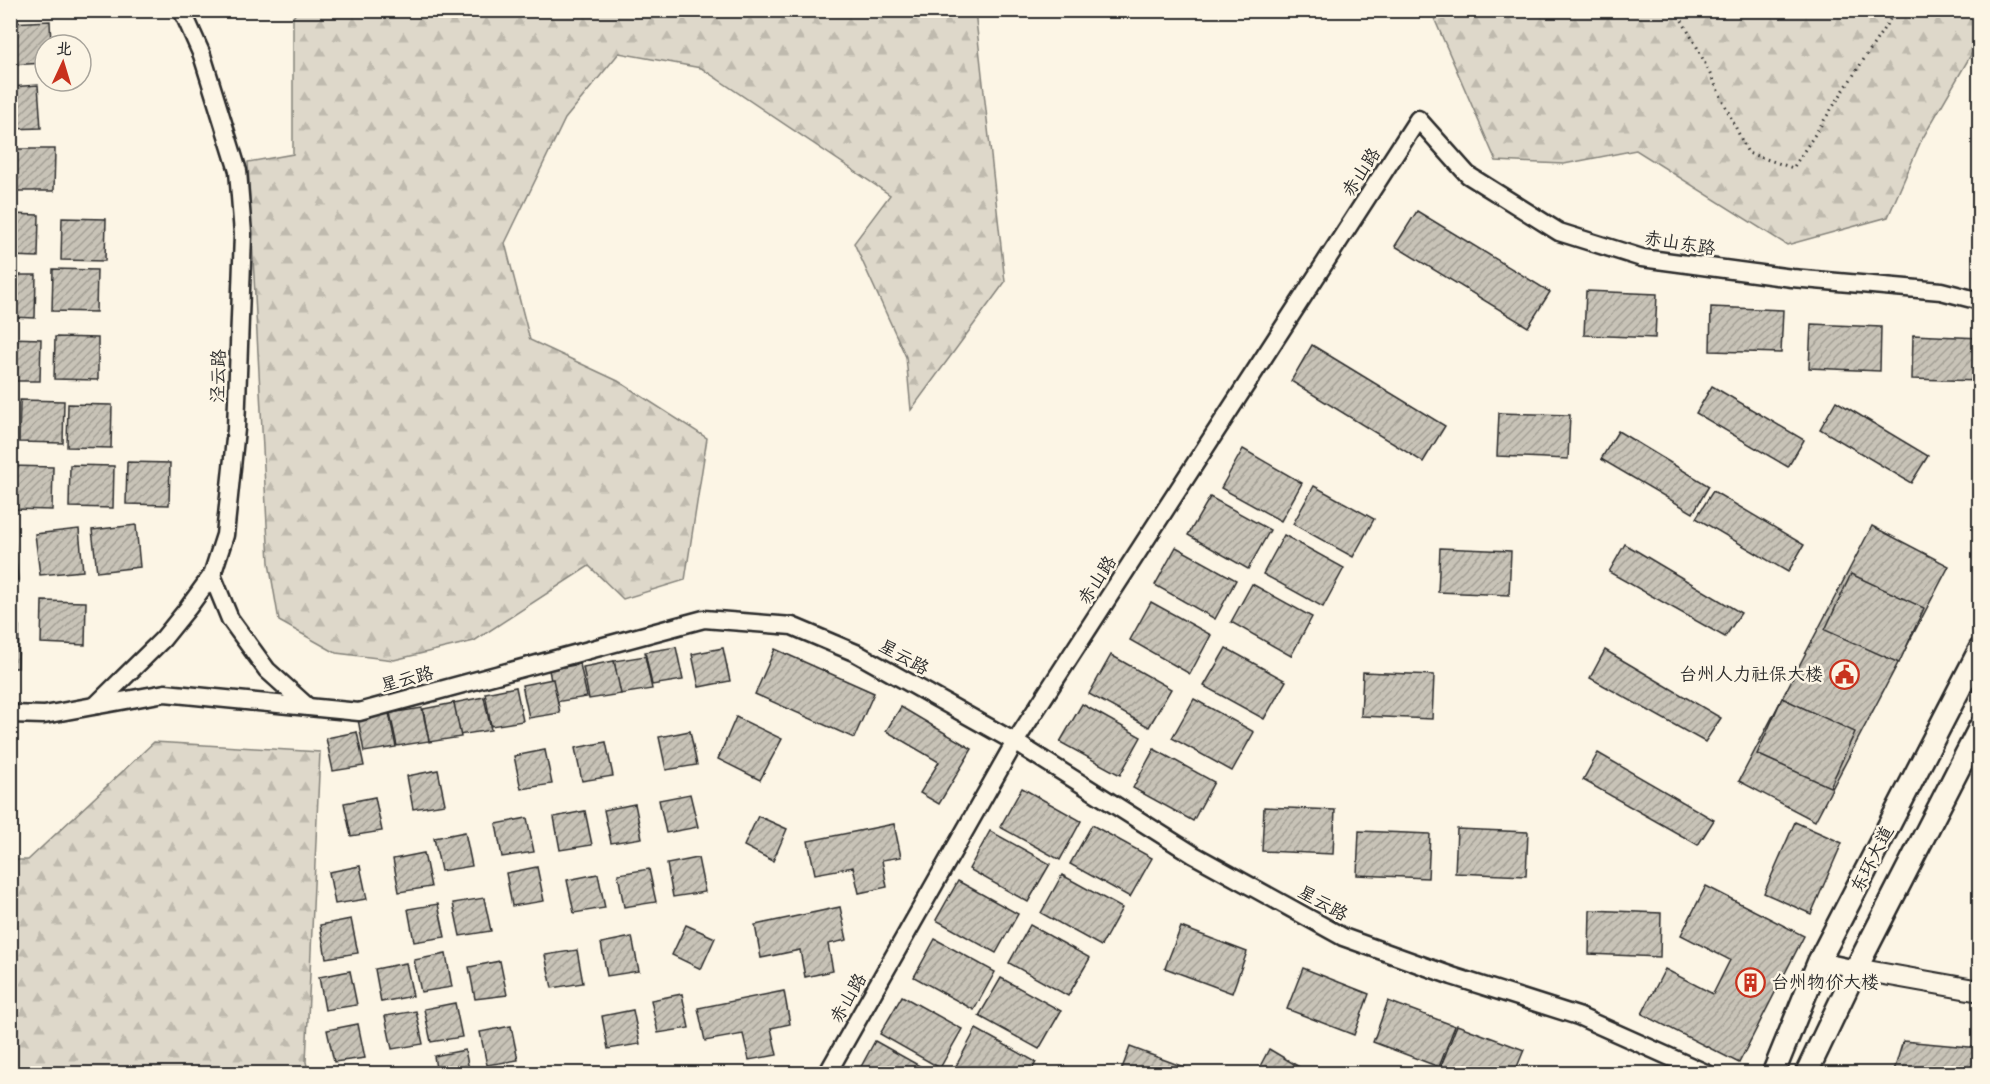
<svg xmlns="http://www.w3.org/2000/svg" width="1990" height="1084" viewBox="0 0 1990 1084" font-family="'Shantell Sans','LXGW WenKai TC',sans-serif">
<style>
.forest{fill:url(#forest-firs);stroke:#84827a;stroke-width:1.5}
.building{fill:url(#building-hatch);stroke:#2b2b2b;stroke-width:1.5}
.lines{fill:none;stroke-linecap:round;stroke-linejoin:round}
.tertiary-casing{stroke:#2b2b2b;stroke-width:21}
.secondary-casing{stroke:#2b2b2b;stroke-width:24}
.primary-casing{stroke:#2b2b2b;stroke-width:26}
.path{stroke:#2b2b2b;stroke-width:3;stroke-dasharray:1.5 4.5;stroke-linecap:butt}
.tertiary{stroke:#fcf5e5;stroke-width:16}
.secondary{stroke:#fcf5e5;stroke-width:20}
.primary{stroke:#fcf5e5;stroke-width:21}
.labels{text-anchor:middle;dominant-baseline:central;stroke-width:5;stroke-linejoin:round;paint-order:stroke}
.street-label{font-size:18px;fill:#2b2b2b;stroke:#fcf5e5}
.poi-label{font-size:18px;fill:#2b2b2b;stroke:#fcf5e5;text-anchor:end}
</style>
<defs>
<pattern id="forest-firs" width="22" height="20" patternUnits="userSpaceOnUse" patternTransform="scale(1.5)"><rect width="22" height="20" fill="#ded8ca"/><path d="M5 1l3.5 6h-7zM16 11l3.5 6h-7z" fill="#bfbaae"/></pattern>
<pattern id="building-hatch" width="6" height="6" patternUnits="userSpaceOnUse" patternTransform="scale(1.5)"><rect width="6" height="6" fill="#c8c3b7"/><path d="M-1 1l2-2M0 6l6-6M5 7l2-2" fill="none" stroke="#a39f95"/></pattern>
</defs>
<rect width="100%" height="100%" fill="#fcf5e5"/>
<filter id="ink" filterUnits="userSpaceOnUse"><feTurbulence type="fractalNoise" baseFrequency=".0167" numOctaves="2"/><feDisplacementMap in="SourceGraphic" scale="12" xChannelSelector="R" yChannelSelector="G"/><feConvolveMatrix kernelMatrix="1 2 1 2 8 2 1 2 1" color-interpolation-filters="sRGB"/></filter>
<g filter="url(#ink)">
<!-- forest -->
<g class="forest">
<path d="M298 11H975L1005 282 911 410 906 357 854 243 890 195 701 68 619 53 565 119 505 243 530 340 618 381 707 438 685 580 623 599 589 566 474 641 394 660 336 653 279 621 269 563 248 162 293 154V17Z"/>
<path d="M1431 11H1979V41L1921 141 1888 217 1787 245 1636 150 1564 164 1496 161Z"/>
<path d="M154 742 320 752 306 1062 309 1073H11V860H28Z"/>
</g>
<!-- building -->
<g class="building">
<path d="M50 21 51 45H45V63L10 65V23Z"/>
<path d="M38 85 41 128 10 129V87Z"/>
<path d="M11 149H55L54 191H10Z"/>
<path d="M1417 211 1550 292 1528 327 1395 246Z"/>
<path d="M10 214 39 215 38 257 10 256Z"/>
<path d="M62 218 106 219 105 261 61 260Z"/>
<path d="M53 269 97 270 96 312 52 311Z"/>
<path d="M10 275H36L35 318 10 317Z"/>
<path d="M1586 291 1657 294 1655 338 1584 335Z"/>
<path d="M1711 307 1783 310 1781 353 1710 351Z"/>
<path d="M1811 324 1881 327 1880 371 1809 368Z"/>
<path d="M1913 335 1980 338V381L1912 379Z"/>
<path d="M55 337 98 338V380L54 379Z"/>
<path d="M10 338 41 339 40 381H10Z"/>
<path d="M1312 345 1445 426 1423 462 1291 381Z"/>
<path d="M1712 386 1804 440 1788 467 1696 413Z"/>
<path d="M20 400 64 401 63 443 19 442Z"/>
<path d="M1836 401 1928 456 1911 483 1820 429Z"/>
<path d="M68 404 112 405 111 448 67 447Z"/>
<path d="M1499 413 1570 415 1568 459 1497 456Z"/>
<path d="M1618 431 1709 486 1693 513 1601 459Z"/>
<path d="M1243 449 1302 483 1281 521 1221 488Z"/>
<path d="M127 462 170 463 169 505 126 504Z"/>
<path d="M70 465 114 466 113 508 69 507Z"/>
<path d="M10 466 53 467 52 510 10 509Z"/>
<path d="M1314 486 1374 519 1353 557 1293 524Z"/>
<path d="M1713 491 1804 545 1788 572 1696 518Z"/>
<path d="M1210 497 1270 530 1248 569 1188 535Z"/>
<path d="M136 525 140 567 97 572 92 530Z"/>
<path d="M1872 526 1949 566 1815 821 1739 781Z"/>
<path d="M79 529 83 571 40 575 35 534Z"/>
<path d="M1284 535 1344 568 1323 607 1263 574Z"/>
<path d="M10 538H14L18 580H10Z"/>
<path d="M1625 544 1741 613 1725 637 1609 572Z"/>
<path d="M1176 547 1236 580 1215 619 1155 585Z"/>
<path d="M1440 548 1511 551 1509 595 1438 592Z"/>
<path d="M1851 574 1924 608 1899 663 1825 630Z"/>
<path d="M1252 584 1312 617 1291 656 1231 622Z"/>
<path d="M42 601 86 602 85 645 41 643Z"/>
<path d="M1151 602 1211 635 1190 674 1130 640Z"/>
<path d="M10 626H19L18 668H10Z"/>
<path d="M676 647 683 680 652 685 645 652Z"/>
<path d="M723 648 730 681 699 687 692 654Z"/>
<path d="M1226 648 1286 681 1264 719 1204 686Z"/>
<path d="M775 649 874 693 854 738 755 694Z"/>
<path d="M1605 650 1721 718 1705 742 1590 678Z"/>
<path d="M1111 655 1171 689 1149 727 1089 694Z"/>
<path d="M645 656 652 689 620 694 614 661Z"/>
<path d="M614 661 621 694 589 699 583 667Z"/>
<path d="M580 664 587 697 555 702 549 670Z"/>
<path d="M1363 672 1434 675 1432 719 1361 716Z"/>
<path d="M553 679 560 713 529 718 522 685Z"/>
<path d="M516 687 523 721 491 726 485 693Z"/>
<path d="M484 697 491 730 459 735 453 703Z"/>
<path d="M1782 698 1855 732 1830 787 1757 754Z"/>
<path d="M1194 699 1254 732 1232 771 1172 738Z"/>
<path d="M454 703 461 737 429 742 423 709Z"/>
<path d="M1082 704 1141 737 1120 775 1060 742Z"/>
<path d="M901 707 972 749 939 804 920 793 939 762 886 731Z"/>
<path d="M422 708 429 741 397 746 390 713Z"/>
<path d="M389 713 396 747 364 752 358 719Z"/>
<path d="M736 717 782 739 760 780 718 759Z"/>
<path d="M690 731 697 765 666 770 659 737Z"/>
<path d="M357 732 364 766 333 771 326 738Z"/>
<path d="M606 742 613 776 582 781 575 748Z"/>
<path d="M1154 749 1214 782 1193 821 1133 788Z"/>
<path d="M545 750 552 784 521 789 514 756Z"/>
<path d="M1598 753 1714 820 1698 845 1583 780Z"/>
<path d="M438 770 445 804 413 809 407 776Z"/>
<path d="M1022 788 1081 821 1060 860 1000 827Z"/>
<path d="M690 794 698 827 666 833 659 800Z"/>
<path d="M375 797 382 831 351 836 344 803Z"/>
<path d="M635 804 642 838 611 843 604 810Z"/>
<path d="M1264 807 1335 810 1333 854 1262 851Z"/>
<path d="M585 811 592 845 560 850 554 817Z"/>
<path d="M758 816 787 829 773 861 744 846Z"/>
<path d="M527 818 534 852 502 857 496 824Z"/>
<path d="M1795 822 1842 843 1811 914 1764 893Z"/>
<path d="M894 824 901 857 882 860 887 887 859 893 853 867 815 874 808 841Z"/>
<path d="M1092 825 1152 858 1130 897 1070 864Z"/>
<path d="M1457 829 1528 832 1526 876 1455 873Z"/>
<path d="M990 831 1050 864 1028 902 969 869Z"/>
<path d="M1359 831 1430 834 1428 878 1357 875Z"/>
<path d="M465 832 472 866 441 871 434 838Z"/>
<path d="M424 853 431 887 399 892 393 859Z"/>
<path d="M698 858 705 892 673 897 667 864Z"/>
<path d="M360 866 367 899 335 904 329 872Z"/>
<path d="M537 867 544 901 512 906 506 873Z"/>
<path d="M649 869 656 902 624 907 618 874Z"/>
<path d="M598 874 605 908 574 913 567 880Z"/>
<path d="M1062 875 1122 908 1101 946 1041 913Z"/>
<path d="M958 881 1018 914 996 953 936 920Z"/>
<path d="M1706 886 1804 936 1739 1063 1642 1014 1665 969 1713 994 1730 960 1681 935Z"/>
<path d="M484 898 491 931 460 936 453 903Z"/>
<path d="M438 904 445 937 414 942 408 909Z"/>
<path d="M840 907 847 940 828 944 833 971 805 977 800 950 761 958 755 925Z"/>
<path d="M1590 910 1661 913 1660 957 1589 954Z"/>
<path d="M351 919 358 953 326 958 320 925Z"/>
<path d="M686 925 715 938 701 969 672 955Z"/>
<path d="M1030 925 1090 958 1068 996 1009 963Z"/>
<path d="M1181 927 1247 952 1232 993 1165 968Z"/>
<path d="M632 937 639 971 607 976 601 943Z"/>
<path d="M935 939 995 972 974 1010 914 977Z"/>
<path d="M577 950 583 983 552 988 545 955Z"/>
<path d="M446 954 452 987 421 992 414 960Z"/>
<path d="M500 961 507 995 475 999 469 967Z"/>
<path d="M406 963 413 996 381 1002 375 969Z"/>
<path d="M1303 968 1369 994 1354 1035 1287 1009Z"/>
<path d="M350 971 357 1005 325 1010 319 977Z"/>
<path d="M1001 978 1061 1011 1039 1049 979 1016Z"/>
<path d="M784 991 790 1024 771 1028 777 1055 749 1060 743 1034 705 1041 698 1008Z"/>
<path d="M682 994 689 1028 658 1033 651 1000Z"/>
<path d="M902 996 962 1029 940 1068 880 1034Z"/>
<path d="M1388 1001 1455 1026 1439 1067 1373 1042Z"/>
<path d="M455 1003 462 1037 431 1042 424 1009Z"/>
<path d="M633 1010 640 1044 608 1049 602 1016Z"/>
<path d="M416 1011 423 1044 392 1049 385 1016Z"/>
<path d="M358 1024 365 1058 334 1062 327 1030Z"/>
<path d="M1457 1025 1524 1050 1514 1074H1462L1441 1066Z"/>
<path d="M511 1026 518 1060 487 1065 480 1032Z"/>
<path d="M976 1029 1036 1062 1030 1074H966L955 1068Z"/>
<path d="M875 1041 934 1074H857Z"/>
<path d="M1903 1041 1980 1048V1074H1893Z"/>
<path d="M1130 1047 1197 1072 1196 1074H1120Z"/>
<path d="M1269 1049 1311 1074H1256Z"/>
<path d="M465 1050 470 1074H437L434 1056Z"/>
</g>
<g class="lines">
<defs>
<g id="tertiary">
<path d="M212 575 230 619 267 670 308 707"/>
<path d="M96 705 163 639 188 608 212 575 225 535 236 429 243 234 238 171 202 55 182 10"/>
<path d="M10 714 44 715 165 693 359 712 704 619 792 626 856 653 1015 742 1194 855 1343 937 1452 976 1578 1016 1708 1074"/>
<path d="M1819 961 1856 969"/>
<path d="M827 1074 1015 742 1418 119 1468 175 1559 232 1642 258 1792 278 1941 291 1980 301"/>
</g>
<path id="secondary" d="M1856 969 1980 991"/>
<g id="primary">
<path d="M1773 1074 1819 961 1980 649"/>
<path d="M1806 1074 1856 969 1980 727"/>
</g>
</defs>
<!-- tertiary casing -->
<use href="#tertiary" class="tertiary-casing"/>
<!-- secondary casing -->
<use href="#secondary" class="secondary-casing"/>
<!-- primary casing -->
<use href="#primary" class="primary-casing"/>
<!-- path -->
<path class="path" d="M1676 10 1697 47 1748 153 1793 168 1896 10"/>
<!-- tertiary -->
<use href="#tertiary" class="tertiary"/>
<!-- secondary -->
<use href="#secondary" class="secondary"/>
<!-- primary -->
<use href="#primary" class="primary"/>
</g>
</g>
<!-- icons -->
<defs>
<symbol id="civic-ring" viewBox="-11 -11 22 22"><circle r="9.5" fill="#fcf5e5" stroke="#c8321e" stroke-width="1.5"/><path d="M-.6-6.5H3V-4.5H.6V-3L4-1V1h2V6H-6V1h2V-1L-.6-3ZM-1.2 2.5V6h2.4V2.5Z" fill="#c8321e"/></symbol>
<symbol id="building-ring" viewBox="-11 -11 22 22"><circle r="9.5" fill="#fcf5e5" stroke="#c8321e" stroke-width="1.5"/><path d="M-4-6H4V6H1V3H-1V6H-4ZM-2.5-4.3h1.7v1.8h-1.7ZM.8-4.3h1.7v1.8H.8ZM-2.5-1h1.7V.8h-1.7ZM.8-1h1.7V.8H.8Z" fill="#c8321e"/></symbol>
</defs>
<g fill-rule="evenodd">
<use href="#civic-ring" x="1828" y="658" width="33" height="33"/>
<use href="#building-ring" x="1734" y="966" width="33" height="33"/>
</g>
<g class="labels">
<!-- street labels -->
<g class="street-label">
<text transform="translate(1361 172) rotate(-57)">赤山路</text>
<text transform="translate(1680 243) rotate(9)">赤山东路</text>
<text transform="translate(218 376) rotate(-88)">泾云路</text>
<text transform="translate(1097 580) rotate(-57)">赤山路</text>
<text transform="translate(904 657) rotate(29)">星云路</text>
<text transform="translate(407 679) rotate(-15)">星云路</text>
<text transform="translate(1872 859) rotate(-63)">东环大道</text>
<text transform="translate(1323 903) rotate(29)">星云路</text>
<text transform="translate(848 998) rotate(-60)">赤山路</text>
</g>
<!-- poi labels -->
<g class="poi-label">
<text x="1823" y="674">台州人力社保大楼</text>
<text x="1771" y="982" text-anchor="start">台州物价大楼</text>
</g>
</g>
<!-- margin -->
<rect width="1990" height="1084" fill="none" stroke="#fcf5e5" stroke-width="36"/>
<rect x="18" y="18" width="1954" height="1048" fill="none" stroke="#2b2b2b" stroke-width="2" filter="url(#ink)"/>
<!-- north arrow -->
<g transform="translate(63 63) rotate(4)"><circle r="28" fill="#fcf5e5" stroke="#a8a49b" stroke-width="1.5"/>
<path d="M0-4.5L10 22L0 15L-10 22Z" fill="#c8321e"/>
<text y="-9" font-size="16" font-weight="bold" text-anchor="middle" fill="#2b2b2b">北</text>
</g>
</svg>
